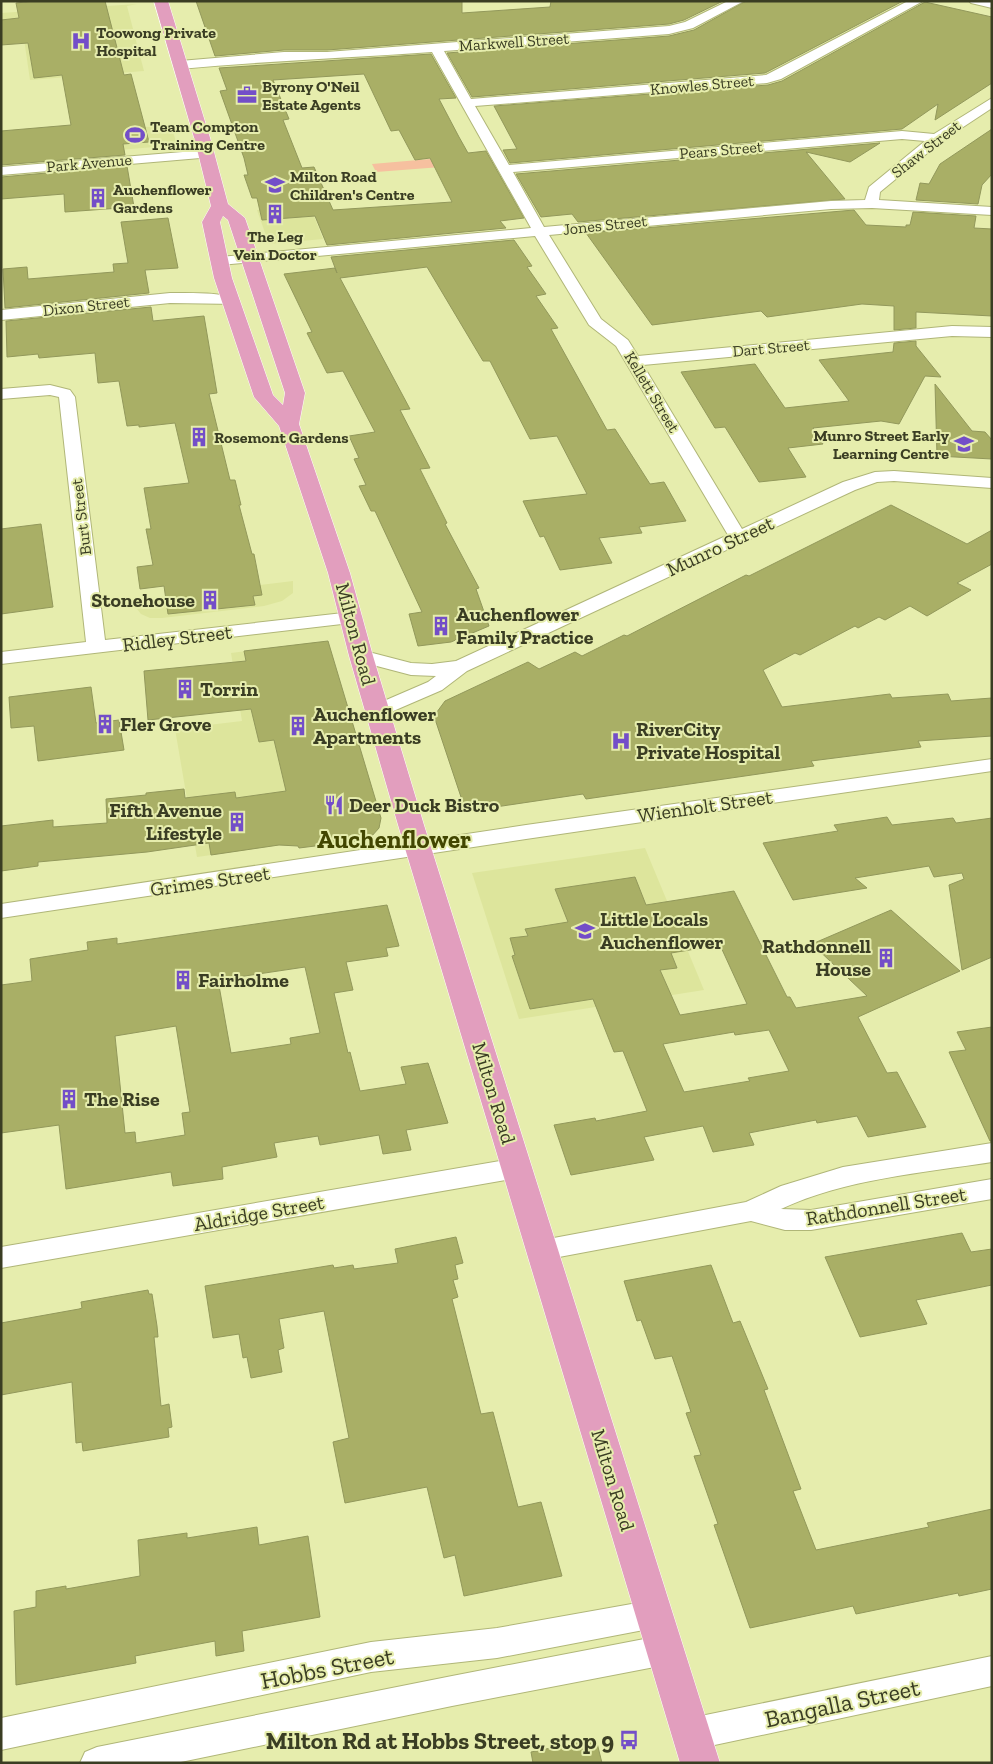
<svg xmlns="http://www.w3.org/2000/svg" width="993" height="1764" viewBox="0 0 993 1764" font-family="'Zilla Slab',serif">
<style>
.built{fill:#dde59c}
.green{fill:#f6c09f}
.building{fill:#a9af66;stroke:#92985b;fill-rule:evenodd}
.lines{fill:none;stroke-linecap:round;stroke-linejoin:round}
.street-casing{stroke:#b0b678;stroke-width:2}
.primary-casing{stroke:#fff;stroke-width:1}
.street{fill:#fff;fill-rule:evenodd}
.primary{fill:#e29ebe;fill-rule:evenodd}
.labels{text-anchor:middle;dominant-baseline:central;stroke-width:4;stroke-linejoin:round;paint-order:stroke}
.far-poi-label{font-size:16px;font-weight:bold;fill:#3a3d23;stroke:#e6edad;text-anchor:start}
.far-street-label{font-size:16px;fill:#3a3d23;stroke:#e6edad}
.street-label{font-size:20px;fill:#3a3d23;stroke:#e6edad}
.poi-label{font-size:20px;font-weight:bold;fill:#3a3d23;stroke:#e6edad;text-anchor:start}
.near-street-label{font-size:24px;fill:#3a3d23;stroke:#e6edad}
.near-poi-label{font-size:24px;font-weight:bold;fill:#3a3d23;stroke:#e6edad;text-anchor:end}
.district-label{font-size:25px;font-weight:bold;fill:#424601;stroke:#e6edad}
</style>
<rect width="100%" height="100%" fill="#e6edad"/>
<!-- built -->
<g class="built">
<path d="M137 4 127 6 144 71 30 80 23 32 1 33V13Z"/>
<path d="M171 125 177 145 73 154 69 133Z"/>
<path d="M310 206 323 239 269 244 257 210Z"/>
<path d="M293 581V593L282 601 264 606 162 618H150L141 614 137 609 135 600Z"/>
<path d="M317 642 297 843 197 857 175 729 242 721 231 653Z"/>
<path d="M645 848 704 990 519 1019 472 873Z"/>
</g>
<!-- green -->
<path class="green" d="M488 154 493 163 376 172 372 164Z"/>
<!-- building -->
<g class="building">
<path d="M35 1H105L124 75 131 74 149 142 123 144 125 155 1 165V131L71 125 62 75 34 78 28 43 1 45V20L19 18 16 3Z"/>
<path d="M196 1H462V13L550 7 551 1H723L684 20 669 24 327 50H284L215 56Z"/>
<path d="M746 1H903L765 73 472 97 447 53 669 36 694 30Z"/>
<path d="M925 2 992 17V83L935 120 938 104 902 129 510 163 503 150 517 149 494 106 768 85 782 81Z"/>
<path d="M431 54 456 98 439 99 459 137 468 153 486 151 524 218 500 221 506 228 327 245 315 216 262 220 257 198H252L244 175H248L244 158 220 91 227 90 219 68ZM364 74 391 131 399 130 415 160 430 158 452 202 333 210 314 167 302 168 283 120 289 119 273 80Z"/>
<path d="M992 129V174L982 185 978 204 916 200 920 183 929 184 940 164Z"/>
<path d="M880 143 850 162 806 152 845 199 578 222 572 214 541 217 516 174Z"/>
<path d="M127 166 134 207 65 212 64 194 1 199V177Z"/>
<path d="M854 210 866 225 906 227V225H910L913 212 976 216 974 228 992 229V316L916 312V328L894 330V306L862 304 767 317 761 311 652 325 586 233Z"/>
<path d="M168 218 178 268 145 270 149 293 5 308 3 269 27 267 28 279 114 272 113 264 128 263 121 222Z"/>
<path d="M514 240 532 266 527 267 546 294 536 296 558 328 551 329 607 430 615 429 650 484 664 482 686 521 639 527 642 533 599 538 612 563 560 570 544 536 540 537 523 501 587 494 557 436 530 439 490 361H483L427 267 340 278 410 409 400 410 430 468 420 469 447 523 445 524 479 588 476 589 489 626 451 642 418 646 409 614 422 612 375 511H371L359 486 366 485 354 459 359 458 349 436 375 432 343 371 327 373 307 333 312 332 284 274 335 268 337 273 331 257Z"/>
<path d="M151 307 153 321 204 316 217 393 209 394 230 480H235L241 505H239L252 554H254L262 595 253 596 255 605 168 614 164 586 140 589 137 567 153 565 146 529H151L144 488 189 483 175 423 139 427V425L127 426 119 381 98 383 95 353 39 358 38 354 7 357 6 321Z"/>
<path d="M916 341V346L941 377 925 376 899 424 881 421 813 428 823 444 788 448 806 477 759 482 725 427 715 428 681 372 755 364 785 408 849 401 819 360 893 352 894 343Z"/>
<path d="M935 384 972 431 985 432 992 440V459L937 456Z"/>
<path d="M891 505 967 544 992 530V564L957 583 971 590 927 616 910 606 885 620 879 617 858 628 855 626 800 655 795 653 763 670 782 707 890 694 892 698 948 694 951 701 992 698V736L918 741 921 747 811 761 814 766 586 799 583 794 482 809 463 803 434 716 445 701 528 662 539 669 575 652 582 656 624 635 627 636 746 575 749 576Z"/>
<path d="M41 524 53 607 1 614V529Z"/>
<path d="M328 641 381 818 379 828 371 837 355 841 299 848 298 846 279 845 211 855 209 843 147 852 38 862V866L1 871V826L53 820V827L107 823 106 799 146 795V793L184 789 185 798 235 792 236 798 286 791 274 740 259 742 251 709 148 720 144 671 246 661 244 651Z"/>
<path d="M91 687 96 723 119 720 124 750 38 761 34 726 11 728 9 697Z"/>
<path d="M887 817 892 825 953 818 956 823 992 818V957L962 970 949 885 964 879 962 873 934 877 929 866 855 878 867 888 793 900 763 843 838 831 834 825Z"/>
<path d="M635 877 646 905 734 891 787 997H790L796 1008 867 996 812 944 891 910 960 971 858 1017 887 1073 897 1072 926 1127 868 1137 857 1116 817 1123 816 1120 749 1133 754 1145 713 1152 703 1126 644 1137 654 1160 571 1175 554 1125 595 1118 596 1121 647 1111 623 1051 614 1052 593 999 530 1009 512 956 515 955 510 938 528 936 525 929 568 922 555 889ZM720 945 747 1004 680 1015 660 970 677 968 671 953ZM769 1030 789 1071 748 1078 750 1081 684 1092 663 1044 734 1032 735 1035Z"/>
<path d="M387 905 399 946 386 948 388 956 346 962 353 990 334 993 348 1053 350 1052 360 1091 406 1084 401 1067 428 1063 448 1123 406 1130 411 1150 383 1154 379 1135 320 1145 318 1136 274 1143 277 1157 222 1167 223 1179 173 1186 171 1172 66 1189 59 1125 1 1133V985L32 981 30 959 88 950 87 942 117 938V944ZM305 967 320 1033 290 1038 291 1044 231 1053 218 980ZM176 1026 190 1112 182 1113 185 1135 136 1143 135 1132 125 1133 115 1036Z"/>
<path d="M992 1027V1141H990L949 1052 966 1050 957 1032Z"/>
<path d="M962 1233 971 1252 992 1249V1285L916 1300 927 1324 860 1337 825 1257Z"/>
<path d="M456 1237 463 1263 455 1265 458 1279 453 1280 458 1297 452 1299 481 1414 493 1412 518 1507 541 1502 562 1576 464 1596 455 1555 444 1558 427 1487 345 1503 333 1442 349 1438 324 1311 279 1319 284 1348 278 1350 282 1372 251 1378 247 1357 243 1358 239 1334 213 1338 205 1286 333 1265 334 1268 353 1265 354 1269 398 1263 395 1249Z"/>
<path d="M711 1265 733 1323 740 1321 768 1389 764 1390 801 1489 793 1491 816 1550 929 1527 927 1523 992 1509V1589L959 1596 958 1593 856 1614 853 1606 750 1628 714 1525 718 1524 694 1456 701 1455 686 1413 691 1412 672 1356 655 1359 641 1320 637 1321 624 1281Z"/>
<path d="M148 1290 149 1294H152L157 1326 158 1337H154L161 1406 169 1404 172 1427 168 1428 169 1437 83 1451 82 1442 76 1443 72 1382 1 1395V1323L79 1309 82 1308 81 1302Z"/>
<path d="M257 1527 259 1545 308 1536 320 1617 242 1631 244 1651 216 1656 215 1641 135 1656 136 1663 16 1685 14 1611 36 1607V1591L66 1586V1589L140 1576 138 1540 187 1533V1538Z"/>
<path d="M596 1739 602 1763H533L531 1752Z"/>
</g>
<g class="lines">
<defs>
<g id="street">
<path d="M728 1H744L693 28 669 34 444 51 471 99 766 75 908 1H923L781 79 767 83 475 106 509 165 902 131 934 134 992 98V108L942 141 880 192 879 200 992 207V215L872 208 831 209 549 235 601 319 628 340 638 356 952 326 992 327V337L952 336 643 365 742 529 843 482 875 472 894 471 992 478V488L894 481 877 482 855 490 467 671 442 690 384 715 377 717 370 715 367 711 370 707 428 682 436 676 411 675 354 660 351 656 354 652 361 650 411 663 432 664 456 661 728 535 616 346 589 325 535 236 220 265 215 264 213 261 215 258 220 257 531 228 432 52C348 58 264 61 180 69L174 65 180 61 284 52H327L669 26 685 22ZM902 139 925 141 869 187 865 200 831 201 544 227 513 172Z"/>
<path d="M969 1H992V8L971 3Z"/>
<path d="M207 150 212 151 214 154 212 157 1 175V167Z"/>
<path d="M170 293C192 293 215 292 236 298L239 301 236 304 170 303 1 320V310Z"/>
<path d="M50 385 70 390 75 397 105 640 352 612 359 614 362 618 359 622 1 664V652L86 642 59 397 50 395 1 399V389Z"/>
<path d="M992 759V771L526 839 1 918V904L526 825Z"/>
<path d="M992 1143V1162C922 1173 845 1179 781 1209L811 1210 992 1179V1199L811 1230H785L751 1221 543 1260 533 1257 529 1250 533 1243 543 1240 746 1202 781 1186 843 1167Z"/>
<path d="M517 1158 526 1161 530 1168 526 1175 517 1178 1 1268V1247Z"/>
<path d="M654 1600 665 1604 670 1614 665 1624 654 1628 497 1658 371 1672 1 1750V1718L371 1642 497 1628Z"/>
<path d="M665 1635 676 1640 681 1650 676 1660 665 1665 452 1706 176 1763H80L85 1752 97 1747 452 1676Z"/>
<path d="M992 1656V1686L691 1750 679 1745 674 1734 679 1723 691 1718Z"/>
</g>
<path id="primary" d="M154 1H168L211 141 228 204 245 218 305 393 299 424 350 573 373 656 424 825 720 1763H680L398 825 349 656 328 573 279 426 254 397 214 278 202 222 211 206 195 141ZM223 216 228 220 285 393 283 405 273 395 232 278 220 222Z"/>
</defs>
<!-- street casing -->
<use href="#street" class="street-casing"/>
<!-- primary casing -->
<use href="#primary" class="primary-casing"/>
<!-- street -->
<use href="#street" class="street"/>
<!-- primary -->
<use href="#primary" class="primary"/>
</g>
<!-- icons -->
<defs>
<symbol id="hospital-bare" viewBox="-9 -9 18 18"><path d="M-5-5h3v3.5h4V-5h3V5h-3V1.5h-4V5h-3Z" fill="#734ec8" stroke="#e6edad" stroke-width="2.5" paint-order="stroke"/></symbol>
<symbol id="office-bare" viewBox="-9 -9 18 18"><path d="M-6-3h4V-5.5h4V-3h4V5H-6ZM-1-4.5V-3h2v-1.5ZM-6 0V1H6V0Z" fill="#734ec8" stroke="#e6edad" stroke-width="2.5" paint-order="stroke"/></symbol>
<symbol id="stadium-bare" viewBox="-9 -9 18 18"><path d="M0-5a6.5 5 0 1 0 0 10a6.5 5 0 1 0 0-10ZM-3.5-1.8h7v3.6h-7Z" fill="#734ec8" stroke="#e6edad" stroke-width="2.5" paint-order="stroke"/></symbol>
<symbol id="school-bare" viewBox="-9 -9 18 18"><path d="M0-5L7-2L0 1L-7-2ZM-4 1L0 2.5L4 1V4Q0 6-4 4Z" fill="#734ec8" stroke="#e6edad" stroke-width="2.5" paint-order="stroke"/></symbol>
<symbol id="building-bare" viewBox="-9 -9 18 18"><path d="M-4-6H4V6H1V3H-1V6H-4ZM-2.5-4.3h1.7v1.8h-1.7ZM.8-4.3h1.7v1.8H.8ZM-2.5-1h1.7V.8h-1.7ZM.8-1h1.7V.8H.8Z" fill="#734ec8" stroke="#e6edad" stroke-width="2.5" paint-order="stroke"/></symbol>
<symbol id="restaurant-bare" viewBox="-9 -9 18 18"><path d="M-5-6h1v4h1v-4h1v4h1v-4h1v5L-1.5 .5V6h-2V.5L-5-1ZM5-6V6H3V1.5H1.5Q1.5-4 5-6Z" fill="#734ec8" stroke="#e6edad" stroke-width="2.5" paint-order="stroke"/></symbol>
<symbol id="bus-bare" viewBox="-9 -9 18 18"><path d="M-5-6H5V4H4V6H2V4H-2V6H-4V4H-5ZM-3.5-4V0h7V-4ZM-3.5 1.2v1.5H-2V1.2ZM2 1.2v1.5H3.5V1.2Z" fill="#734ec8" stroke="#e6edad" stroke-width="2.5" paint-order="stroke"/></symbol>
</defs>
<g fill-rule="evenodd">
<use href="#hospital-bare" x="67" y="27" width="28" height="28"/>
<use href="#office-bare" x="233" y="81" width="28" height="28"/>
<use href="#stadium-bare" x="121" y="121" width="28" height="28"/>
<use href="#school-bare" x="261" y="171" width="28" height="28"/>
<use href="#building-bare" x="84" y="184" width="28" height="28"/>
<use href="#building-bare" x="261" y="200" width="28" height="28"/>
<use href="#building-bare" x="185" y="423" width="28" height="28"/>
<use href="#school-bare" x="950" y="430" width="28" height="28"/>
<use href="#building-bare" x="196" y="586" width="28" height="28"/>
<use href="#building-bare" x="427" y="612" width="28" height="28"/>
<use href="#building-bare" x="171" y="675" width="28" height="28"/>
<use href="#building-bare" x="91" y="710" width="28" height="28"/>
<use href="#building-bare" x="284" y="712" width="28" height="28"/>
<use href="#hospital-bare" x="607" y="727" width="28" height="28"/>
<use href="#restaurant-bare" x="320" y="791" width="28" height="28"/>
<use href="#building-bare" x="223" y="808" width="28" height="28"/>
<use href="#school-bare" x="571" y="917" width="28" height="28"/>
<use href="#building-bare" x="872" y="944" width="28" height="28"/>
<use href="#building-bare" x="169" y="966" width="28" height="28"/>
<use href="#building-bare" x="55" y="1085" width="28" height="28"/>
<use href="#bus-bare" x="615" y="1726" width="28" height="28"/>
</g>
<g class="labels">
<!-- far-poi labels -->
<g class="far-poi-label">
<text x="96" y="32">Toowong Private<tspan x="96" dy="18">Hospital</tspan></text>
<text x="262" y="86">Byrony O'Neil<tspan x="262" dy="18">Estate Agents</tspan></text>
<text x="150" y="126">Team Compton<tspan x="150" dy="18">Training Centre</tspan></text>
<text x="290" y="176">Milton Road<tspan x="290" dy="18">Children's Centre</tspan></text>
<text x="113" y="189">Auchenflower<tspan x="113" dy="18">Gardens</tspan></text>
<text x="275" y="236" text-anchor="middle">The Leg<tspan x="275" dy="18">Vein Doctor</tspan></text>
<text x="949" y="435" text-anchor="end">Munro Street Early<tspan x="949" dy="18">Learning Centre</tspan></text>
<text x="214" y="437">Rosemont Gardens</text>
</g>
<!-- far-street labels -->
<g class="far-street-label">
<text transform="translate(514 42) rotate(-4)">Markwell Street</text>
<text transform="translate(702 85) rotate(-5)">Knowles Street</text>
<text transform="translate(926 149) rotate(-38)">Shaw Street</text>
<text transform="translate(721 150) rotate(-5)">Pears Street</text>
<text transform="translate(89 163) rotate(-5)">Park Avenue</text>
<text transform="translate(605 225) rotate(-6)">Jones Street</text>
<text transform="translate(86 306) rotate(-6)">Dixon Street</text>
<text transform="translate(771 348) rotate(-5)">Dart Street</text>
<text transform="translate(652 392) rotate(59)">Kellett Street</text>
<text transform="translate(81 517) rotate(-97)">Burt Street</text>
</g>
<!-- street labels -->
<g class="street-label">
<text transform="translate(720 546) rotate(-25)">Munro Street</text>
<text transform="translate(356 634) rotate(75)">Milton Road</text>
<text transform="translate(177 638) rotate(-7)">Ridley Street</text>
<text transform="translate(705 806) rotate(-8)">Wienholt Street</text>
<text transform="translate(210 881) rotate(-8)">Grimes Street</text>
<text transform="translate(494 1093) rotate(73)">Milton Road</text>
<text transform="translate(886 1206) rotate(-9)">Rathdonnell Street</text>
<text transform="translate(259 1213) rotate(-10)">Aldridge Street</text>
<text transform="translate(613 1480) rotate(73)">Milton Road</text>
</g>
<!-- poi labels -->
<g class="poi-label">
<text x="195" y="600" text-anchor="end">Stonehouse</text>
<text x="456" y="614">Auchenflower<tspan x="456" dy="23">Family Practice</tspan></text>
<text x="200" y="689">Torrin</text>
<text x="313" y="714">Auchenflower<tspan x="313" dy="23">Apartments</tspan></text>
<text x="120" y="724">Fler Grove</text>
<text x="636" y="729">RiverCity<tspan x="636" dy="23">Private Hospital</tspan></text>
<text x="349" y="805">Deer Duck Bistro</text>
<text x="222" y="810" text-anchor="end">Fifth Avenue<tspan x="222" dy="23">Lifestyle</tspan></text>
<text x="600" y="919">Little Locals<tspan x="600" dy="23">Auchenflower</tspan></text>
<text x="871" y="946" text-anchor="end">Rathdonnell<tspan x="871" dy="23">House</tspan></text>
<text x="198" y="980">Fairholme</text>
<text x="84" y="1099">The Rise</text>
</g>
<!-- near-street labels -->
<g class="near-street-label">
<text transform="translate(327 1668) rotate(-11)">Hobbs Street</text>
<text transform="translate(842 1703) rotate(-12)">Bangalla Street</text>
</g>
<!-- near-poi labels -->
<g class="near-poi-label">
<text x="614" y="1740">Milton Rd at Hobbs Street, stop 9</text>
</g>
<!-- district labels -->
<g class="district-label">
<text x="394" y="839">Auchenflower</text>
</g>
</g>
<!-- border -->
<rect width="993" height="1764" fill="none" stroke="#3a3d23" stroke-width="5"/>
</svg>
